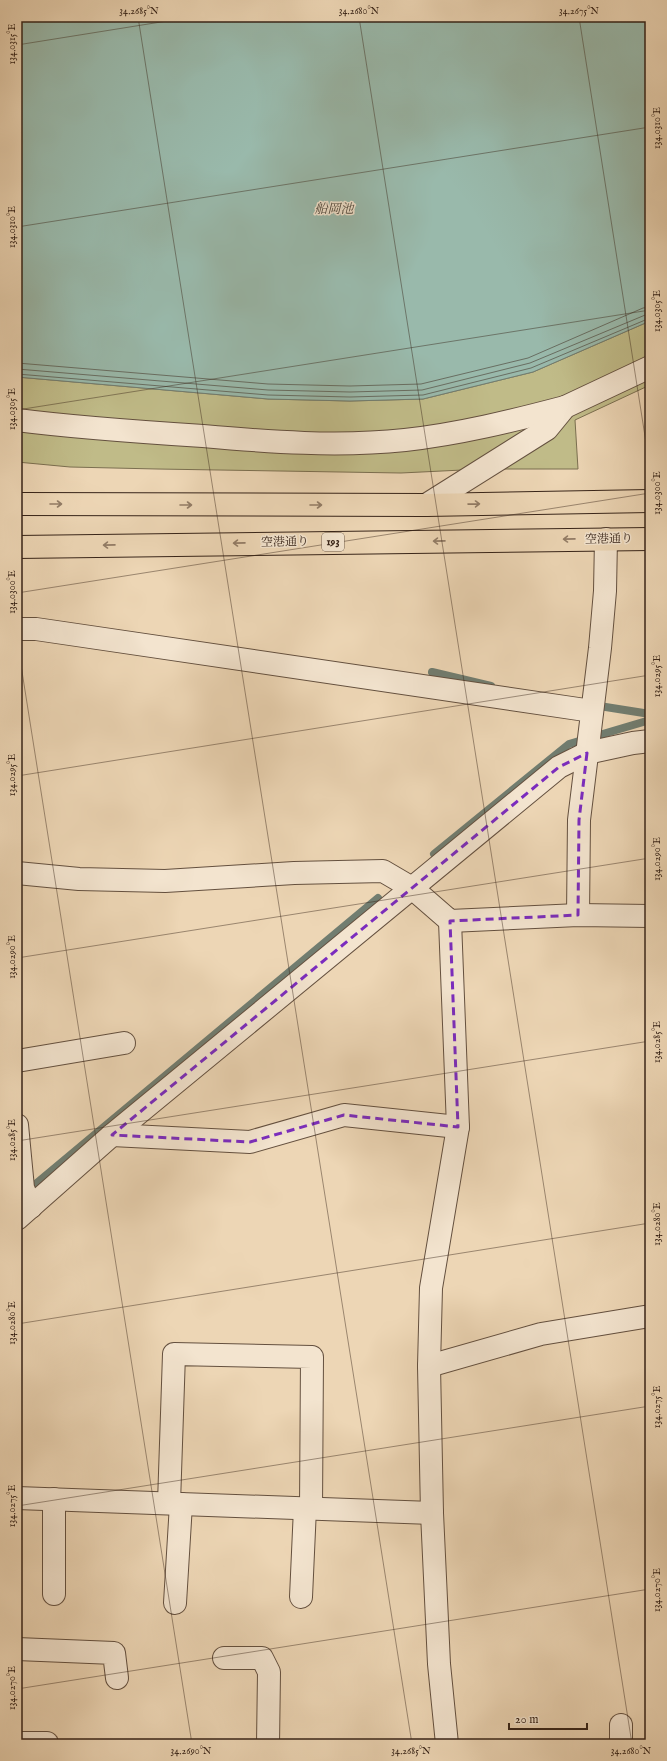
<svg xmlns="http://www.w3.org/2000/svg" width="667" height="1761" viewBox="0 0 667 1761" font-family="'IM FELL English','Noto Serif JP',serif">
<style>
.green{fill:#c0bb88;stroke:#7b6f50}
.water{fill:#99b9ab;stroke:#717d70}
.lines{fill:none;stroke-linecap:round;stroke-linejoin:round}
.shore{stroke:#686e62;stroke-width:1}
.stream{stroke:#717d70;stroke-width:8}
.minor-casing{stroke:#64503f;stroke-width:24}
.trunk-casing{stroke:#362318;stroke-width:24}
.minor{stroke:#f3e4cf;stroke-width:22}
.trunk{stroke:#edd6b5;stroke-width:22}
.oneway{stroke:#927c66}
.marked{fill:none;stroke:#7b2cbf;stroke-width:3;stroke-dasharray:8 5;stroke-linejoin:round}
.ticks{fill:none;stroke:#362318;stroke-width:1;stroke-opacity:0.45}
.labels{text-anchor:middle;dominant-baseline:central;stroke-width:3;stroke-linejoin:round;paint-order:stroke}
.shield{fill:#f3e4cf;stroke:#6f5d4f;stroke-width:1}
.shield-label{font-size:11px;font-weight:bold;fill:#362318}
.street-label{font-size:12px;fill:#362318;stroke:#f3e4cf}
.water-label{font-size:13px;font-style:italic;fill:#4f483d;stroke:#f3e4cf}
.neatline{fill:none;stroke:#362318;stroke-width:1.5}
.ticks-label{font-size:10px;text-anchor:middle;fill:#362318}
</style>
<rect width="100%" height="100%" fill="#edd6b5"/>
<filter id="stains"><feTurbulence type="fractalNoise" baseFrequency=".005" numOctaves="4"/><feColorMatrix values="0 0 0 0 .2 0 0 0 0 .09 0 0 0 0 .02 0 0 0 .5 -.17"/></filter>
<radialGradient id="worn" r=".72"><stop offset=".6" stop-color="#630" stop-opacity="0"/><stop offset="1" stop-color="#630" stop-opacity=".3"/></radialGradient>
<!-- green -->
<path class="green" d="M650 321V385L575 420 578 469H483L401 473 157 469 70 467 17 462V377L268 399 350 401 423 399 533 372Z"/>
<!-- water -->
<path class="water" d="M17 17H650V321L533 372 423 399 350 401 268 399 17 377Z"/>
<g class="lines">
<!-- shore -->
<g class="shore">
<path d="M17 363 268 384 350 386 421 384 528 358 643 308 650 307"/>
<path d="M17 369 268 390 350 392 422 390 530 363 650 313"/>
<path d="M17 374 268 395 350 397 423 395 531 368 650 318"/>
</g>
<!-- stream -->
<g class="stream">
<path d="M432 672 491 686"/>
<path d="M593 705 650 714"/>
<path d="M434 854 569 744 650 720"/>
<path d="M26 1192 378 898"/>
</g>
<defs>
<g id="minor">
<path d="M17 420C79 428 141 432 203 436 270 442 338 447 405 440 459 434 512 421 565 407"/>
<path d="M426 505 547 429 565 407 650 367"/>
<path d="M17 629H36L592 711"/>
<path d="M17 873 79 879 165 881 294 873 383 871 412 888 450 921 578 915 650 916"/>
<path d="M578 915 579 820 600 648 605 591 606 539"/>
<path d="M17 1061 124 1043"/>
<path d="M17 1125 23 1188 31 1207"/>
<path d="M112 1135 250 1142 344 1115 458 1127"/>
<path d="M17 1219 112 1135 559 767 587 753 633 743 650 741"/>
<path d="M429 1366 541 1334 650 1316"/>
<path d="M17 1498 432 1513"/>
<path d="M54 1499V1594"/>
<path d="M169 1503 174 1354 312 1357 311 1508"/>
<path d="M301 1597 305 1508"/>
<path d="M175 1603 181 1504"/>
<path d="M17 1649 114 1653 117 1678"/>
<path d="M224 1658H262L269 1672 268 1744"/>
<path d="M17 1743H47"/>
<path d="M447 1744 439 1664 432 1513 429 1366 431 1288 458 1127 450 921"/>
<path d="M621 1744V1725"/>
</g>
<g id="trunk">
<path d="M17 504 426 505 650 501"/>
<path d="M17 547 650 539"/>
</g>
</defs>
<!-- minor casing -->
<use href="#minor" class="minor-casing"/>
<!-- trunk casing -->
<use href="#trunk" class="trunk-casing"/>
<!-- minor -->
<use href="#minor" class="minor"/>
<!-- trunk -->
<use href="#trunk" class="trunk"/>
</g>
<!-- one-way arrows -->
<defs><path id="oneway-shaft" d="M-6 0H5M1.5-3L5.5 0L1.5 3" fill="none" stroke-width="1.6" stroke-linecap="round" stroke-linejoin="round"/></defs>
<g class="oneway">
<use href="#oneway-shaft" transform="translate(56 504)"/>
<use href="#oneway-shaft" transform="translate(474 504) rotate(-1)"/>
<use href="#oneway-shaft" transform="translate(186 505)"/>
<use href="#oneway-shaft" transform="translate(316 505)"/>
<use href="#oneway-shaft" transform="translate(569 539) rotate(179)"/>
<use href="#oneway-shaft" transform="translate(439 541) rotate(179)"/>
<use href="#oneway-shaft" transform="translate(239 543) rotate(179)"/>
<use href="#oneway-shaft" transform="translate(109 545) rotate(179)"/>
</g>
<!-- marked area -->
<path class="marked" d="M587 753 579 820 578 915 450 921 458 1127 344 1115 250 1142 112 1135 559 767Z"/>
<!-- ticks -->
<path class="ticks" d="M138 17 412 1744M359 17 632 1744M579 17 650 468M17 45 192 17M17 227 650 127M17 410 650 310M17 593 650 493M17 640 192 1744M17 776 650 675M17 958 650 858M17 1141 650 1041M17 1324 650 1223M17 1506 650 1406M17 1689 650 1589"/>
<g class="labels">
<!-- shield labels -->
<rect class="shield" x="322" y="533" width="22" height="18" rx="3"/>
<g class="shield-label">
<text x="333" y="542">193</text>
</g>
<!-- street labels -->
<g class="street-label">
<text transform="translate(609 539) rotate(-1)">空港通り</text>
<text transform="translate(285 542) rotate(-1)">空港通り</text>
</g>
<!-- water labels -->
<g class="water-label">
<text x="334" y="209">船岡池</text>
</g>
</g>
<!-- margin -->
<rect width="667" height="1761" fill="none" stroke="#edd6b5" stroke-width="44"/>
<!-- scale -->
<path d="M509 1723v6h78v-6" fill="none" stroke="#362318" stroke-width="2"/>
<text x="515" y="1723" font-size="12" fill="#362318" stroke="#f3e4cf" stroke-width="3" paint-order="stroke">20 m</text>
<rect x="22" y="22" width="623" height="1717" class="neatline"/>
<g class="ticks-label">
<text x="139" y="14">34.2685°N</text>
<text x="359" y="14">34.2680°N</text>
<text x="579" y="14">34.2675°N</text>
<text transform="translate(11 44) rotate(-90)" y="4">134.0315°E</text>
<text transform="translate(656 128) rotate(-90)" y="4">134.0310°E</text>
<text transform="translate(11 227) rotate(-90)" y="4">134.0310°E</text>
<text transform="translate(656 311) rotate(-90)" y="4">134.0305°E</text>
<text transform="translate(11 409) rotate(-90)" y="4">134.0305°E</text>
<text transform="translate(656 493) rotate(-90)" y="4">134.0300°E</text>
<text transform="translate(11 592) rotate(-90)" y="4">134.0300°E</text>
<text transform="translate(656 676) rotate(-90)" y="4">134.0295°E</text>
<text transform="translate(11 775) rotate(-90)" y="4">134.0295°E</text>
<text transform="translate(656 859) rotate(-90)" y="4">134.0290°E</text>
<text transform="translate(11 957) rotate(-90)" y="4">134.0290°E</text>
<text transform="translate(656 1042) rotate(-90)" y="4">134.0285°E</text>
<text transform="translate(11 1140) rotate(-90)" y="4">134.0285°E</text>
<text transform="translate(656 1224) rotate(-90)" y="4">134.0280°E</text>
<text transform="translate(11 1323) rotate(-90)" y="4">134.0280°E</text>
<text transform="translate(656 1407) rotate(-90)" y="4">134.0275°E</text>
<text transform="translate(11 1506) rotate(-90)" y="4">134.0275°E</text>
<text transform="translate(656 1590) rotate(-90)" y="4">134.0270°E</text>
<text transform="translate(11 1688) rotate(-90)" y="4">134.0270°E</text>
<text x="191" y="1754">34.2690°N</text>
<text x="411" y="1754">34.2685°N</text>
<text x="631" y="1754">34.2680°N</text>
</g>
<rect width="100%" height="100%" filter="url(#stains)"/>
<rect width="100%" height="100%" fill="url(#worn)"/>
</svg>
